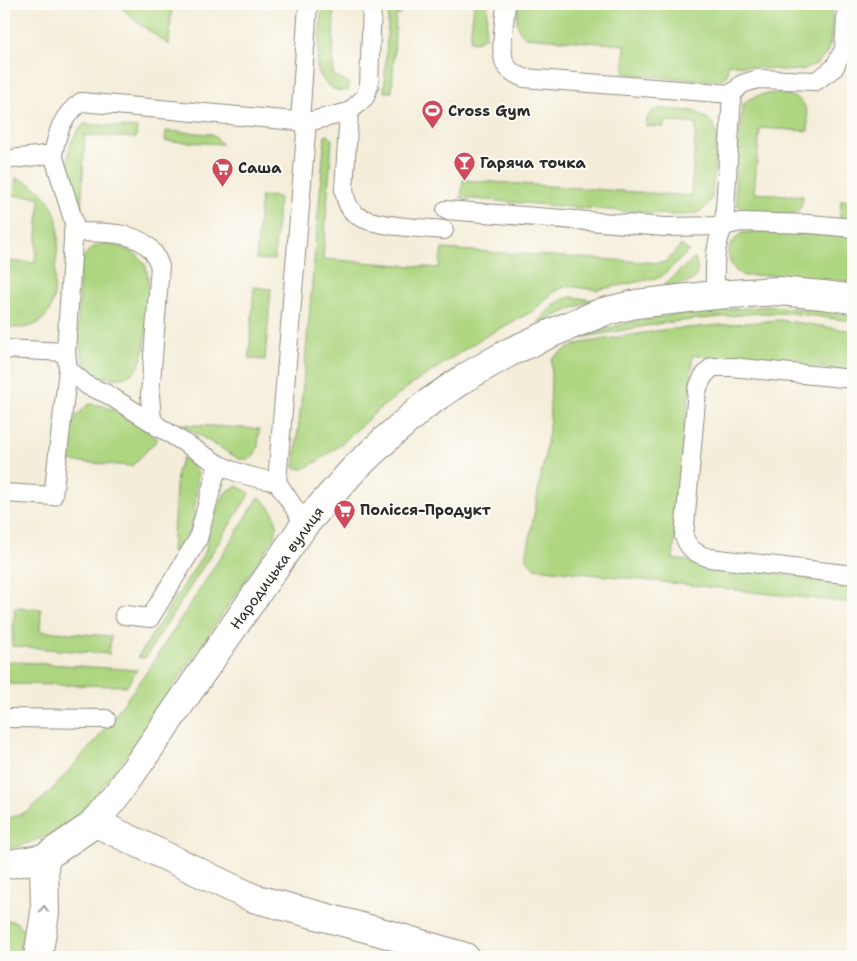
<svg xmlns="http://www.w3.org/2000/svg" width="857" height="961" viewBox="0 0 857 961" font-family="'Shantell Sans',sans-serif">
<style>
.green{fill:#aed681;stroke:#6c8056}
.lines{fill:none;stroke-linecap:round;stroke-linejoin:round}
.lane-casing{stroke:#908c82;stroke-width:20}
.street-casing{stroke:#908c82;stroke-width:30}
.secondary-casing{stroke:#908c82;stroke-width:30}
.lane{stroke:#fff;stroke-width:18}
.street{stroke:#fff;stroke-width:28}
.secondary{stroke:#fff;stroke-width:28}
.oneway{stroke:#a0a0a0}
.labels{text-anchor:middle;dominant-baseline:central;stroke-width:4;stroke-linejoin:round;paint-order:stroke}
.poi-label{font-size:15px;font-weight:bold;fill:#2b2b2b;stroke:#fdfcf7;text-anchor:start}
.street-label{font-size:15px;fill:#2b2b2b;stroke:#fdfcf7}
</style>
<rect width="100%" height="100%" fill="#fdfcf7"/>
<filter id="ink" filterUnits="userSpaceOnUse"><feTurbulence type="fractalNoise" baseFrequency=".02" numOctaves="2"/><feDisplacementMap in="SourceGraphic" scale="10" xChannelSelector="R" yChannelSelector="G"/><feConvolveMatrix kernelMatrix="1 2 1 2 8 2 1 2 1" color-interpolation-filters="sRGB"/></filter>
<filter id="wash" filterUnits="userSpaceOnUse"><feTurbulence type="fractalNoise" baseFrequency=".0096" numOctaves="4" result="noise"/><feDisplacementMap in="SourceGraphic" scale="20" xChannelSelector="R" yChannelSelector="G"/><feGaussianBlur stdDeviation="1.12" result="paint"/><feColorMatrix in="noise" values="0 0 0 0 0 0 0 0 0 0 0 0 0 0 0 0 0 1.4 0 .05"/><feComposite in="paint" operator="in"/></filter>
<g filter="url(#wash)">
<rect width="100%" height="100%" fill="#f4edd9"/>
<!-- green -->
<g class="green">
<path d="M118 4H172L169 45 137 22Z"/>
<path d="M322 4H334L333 74 348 83 349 90C333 95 321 81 317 67Z"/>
<path d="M389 4H401L400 15H396L392 92H384Z"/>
<path d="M474 4H488L485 37 476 42 470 41Z"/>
<path d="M518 4H833C832 18 833 37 828 50 824 60 812 68 801 70 782 72 748 66 728 64L727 75 722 79 708 81 626 74 624 72 625 45 526 37C514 29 517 17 518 4Z"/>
<path d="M778 93C805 97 808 105 808 131L760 128 754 193 803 196C802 203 801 210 795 213 787 216 757 215 748 213 743 211 739 207 737 203 731 193 740 118 744 103 754 94 765 94 778 93Z"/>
<path d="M660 109 694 111 708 119 714 125 717 137 712 197C703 216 691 215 672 215L461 198 463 180 691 196 696 124 664 121V127L646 126C647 116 649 111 660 109Z"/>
<path d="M84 124 137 128 136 138 85 135 81 212C71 198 65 164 70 147 72 139 78 130 84 124Z"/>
<path d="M166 131 212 134 222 144 165 141Z"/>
<path d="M328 135 332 139 323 259 439 268 442 249 660 263 666 262 681 245 689 251 661 277 597 290 568 286 555 291 533 311 479 340 411 385 378 410 339 446 318 461 303 469 294 468 303 386 325 136Z"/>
<path d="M16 178C40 185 57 204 58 230 59 244 56 259 55 272 54 288 56 307 43 319 32 330 18 328 4 327V261L35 263 40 197 14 195Z"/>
<path d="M261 196 279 197 274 260 256 259Z"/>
<path d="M841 200 853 201V219L840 218Z"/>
<path d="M758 231 853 237V282L777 275 744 276 736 271 730 262 728 253 731 244 741 233Z"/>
<path d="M102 244C118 245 136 249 145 265 153 280 147 351 139 366 135 373 128 377 120 378 72 383 77 330 79 298 79 284 78 266 86 254 90 248 96 246 102 244Z"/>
<path d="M695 258C704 287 683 283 662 286Z"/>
<path d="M254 287 271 289 265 360 249 359Z"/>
<path d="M572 297 593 300 538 323C547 311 557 299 572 297Z"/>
<path d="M772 306 850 314 853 315V321L790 313H758L662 323 580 338C640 314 708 311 772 306Z"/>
<path d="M780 320 853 331V371L693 355 673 559 853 585V603L535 568 526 559 549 432 552 358 567 349 581 343 663 330Z"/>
<path d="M89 404C114 404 138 426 158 439L132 466 66 461C63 439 71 417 89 404Z"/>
<path d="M180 424 259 429 258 447 253 457 250 459H239Z"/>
<path d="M183 457C190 462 196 467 198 475 195 494 195 535 183 548 180 552 176 552 172 552L177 472Z"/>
<path d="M236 486 250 493 145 658 138 657 203 555 206 550 209 528 225 493Z"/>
<path d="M259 497C272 506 281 522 274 538L123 761 87 805 67 826 47 836 20 846 4 849V820L28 811 49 793 97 739 146 673Z"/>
<path d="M15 608 41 609 40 631 111 636 109 654 12 646Z"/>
<path d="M5 661 137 670 127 686 4 684Z"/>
<path d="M4 919 16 922 23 930 24 936 17 957H4Z"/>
</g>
</g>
<g filter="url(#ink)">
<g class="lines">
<defs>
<g id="lane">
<path d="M372 4 369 85 365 97 349 112 344 189C345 197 347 207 354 213 368 227 423 228 444 230"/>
<path d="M506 4C505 20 499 49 505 64 509 71 516 75 524 78L732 94 742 84 758 79 816 81 834 68 844 49 847 4"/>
<path d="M300 122 308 4"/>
<path d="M307 122 349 112"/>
<path d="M53 154 74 223 66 352 68 369 88 386 107 394 218 464C237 474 255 478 277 482"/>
<path d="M4 160 53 154C58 131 61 117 81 102L307 122 277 482 305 524"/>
<path d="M446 210 665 227 724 226 740 222 810 224 853 228"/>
<path d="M73 232C99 233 136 229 153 252 156 256 158 262 160 266L150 395 152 419 158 427"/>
<path d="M715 295C715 271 713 247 724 226L732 94"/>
<path d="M4 349 66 352"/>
<path d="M853 379 731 367H712L703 377 697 390 684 536C689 550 696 554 710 558L853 575"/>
<path d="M4 493 53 496 68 369"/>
<path d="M124 615 150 618 198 539 218 464"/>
<path d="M4 718 106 719"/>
</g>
<g id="street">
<path d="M94 822 253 898 384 933 465 957"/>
<path d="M38 957 45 913 44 858"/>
</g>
<path id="secondary" d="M4 865 44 858 91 826 119 792 305 524 354 469 386 439 425 405 466 377 510 352 554 332 603 312 636 304 715 295 778 291 823 295 853 299"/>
</defs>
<!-- lane casing -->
<use href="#lane" class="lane-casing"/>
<!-- street casing -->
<use href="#street" class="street-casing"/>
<!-- secondary casing -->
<use href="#secondary" class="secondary-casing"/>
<!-- lane -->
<use href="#lane" class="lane"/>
<!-- street -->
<use href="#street" class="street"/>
<!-- secondary -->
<use href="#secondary" class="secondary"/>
</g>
<!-- one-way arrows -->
<defs><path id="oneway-chevron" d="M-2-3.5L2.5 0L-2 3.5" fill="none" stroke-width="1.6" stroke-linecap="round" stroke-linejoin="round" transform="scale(1.25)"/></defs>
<use class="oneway" href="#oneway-chevron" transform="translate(44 909) rotate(-88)"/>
</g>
<!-- icons -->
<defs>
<symbol id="stadium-pin" viewBox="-11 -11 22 30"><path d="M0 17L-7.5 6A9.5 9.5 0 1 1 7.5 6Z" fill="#d1495b" stroke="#fdfcf7"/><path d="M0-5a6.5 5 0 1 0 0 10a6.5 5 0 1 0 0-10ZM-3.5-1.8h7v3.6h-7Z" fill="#fff"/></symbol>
<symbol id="bar-pin" viewBox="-11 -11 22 30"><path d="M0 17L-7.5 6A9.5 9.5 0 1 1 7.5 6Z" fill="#d1495b" stroke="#fdfcf7"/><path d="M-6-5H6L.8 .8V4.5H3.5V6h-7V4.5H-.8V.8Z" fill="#fff"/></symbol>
<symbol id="supermarket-pin" viewBox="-11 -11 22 30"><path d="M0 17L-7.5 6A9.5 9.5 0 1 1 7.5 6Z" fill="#d1495b" stroke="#fdfcf7"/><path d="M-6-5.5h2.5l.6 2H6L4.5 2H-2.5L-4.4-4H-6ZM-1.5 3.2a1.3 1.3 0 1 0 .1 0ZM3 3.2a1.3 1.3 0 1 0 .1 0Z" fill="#fff"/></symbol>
</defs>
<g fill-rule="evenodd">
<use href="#stadium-pin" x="420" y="98" width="25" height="34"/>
<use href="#bar-pin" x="452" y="150" width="25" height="34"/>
<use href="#supermarket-pin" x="210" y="156" width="25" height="34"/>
<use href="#supermarket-pin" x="332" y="498" width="25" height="34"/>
</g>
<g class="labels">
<!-- poi labels -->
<g class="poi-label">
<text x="448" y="111">Cross Gym</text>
<text x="480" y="163">Гаряча точка</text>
<text x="238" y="168">Саша</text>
<text x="360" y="510">Полісся-Продукт</text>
</g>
<!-- street labels -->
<g class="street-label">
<text transform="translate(277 568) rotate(-54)">Народицька вулиця</text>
</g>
</g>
<!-- margin -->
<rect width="857" height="961" fill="none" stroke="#fdfcf7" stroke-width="20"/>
</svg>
